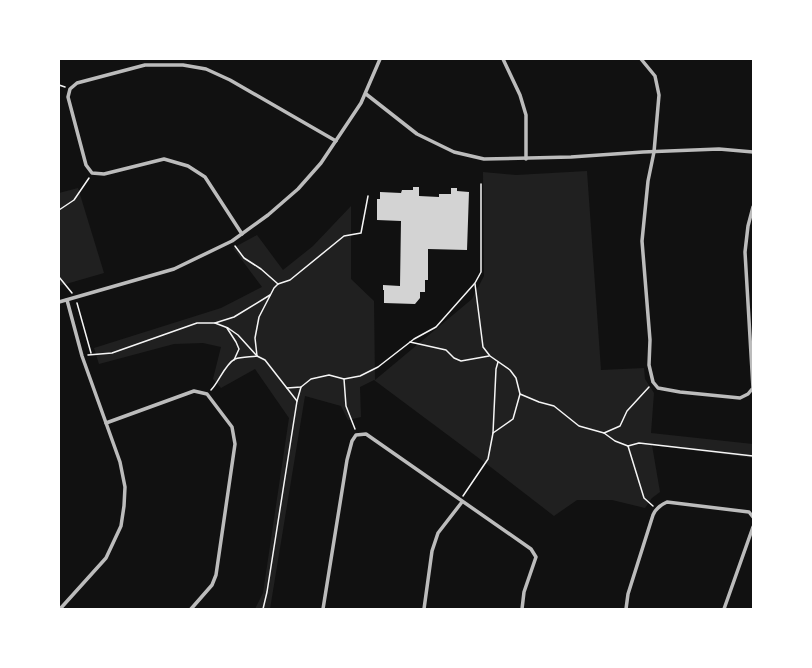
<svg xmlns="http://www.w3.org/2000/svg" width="812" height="668" viewBox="0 0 812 668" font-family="Lato,sans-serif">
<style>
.green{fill:#202020}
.building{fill:#d3d3d3}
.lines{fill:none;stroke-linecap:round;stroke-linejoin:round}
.path{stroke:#f5f5f5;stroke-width:1.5}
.minor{stroke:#bcbcbc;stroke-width:3.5}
</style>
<rect width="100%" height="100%" fill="#111"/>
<!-- green -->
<g class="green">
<path d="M587 171 601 370 644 368 645 379 654 393 651 433 753 444V458L652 445 660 492 652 498 645 508 612 500H577L554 516 488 465 374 380 360 387 361 417 348 420 341 406 305 396 270 609H255L263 593 289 418 255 369 221 388 213 379 221 347 203 343 174 344 99 364 94 348 221 308 262 287 233 248 257 235 283 270 313 246 351 206V279L374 301 375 380 472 299 484 276 483 172 516 175Z"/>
<path d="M78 188 104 273 59 286V193Z"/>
</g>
<!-- building -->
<path class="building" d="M413 187H419V196L439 197V194H451V188H457V191L469 192 467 250 428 249V280H425V292H420V298L415 304 384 303V290H383V285L400 286 401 221 377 220V199H380V192L401 193 402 190H413Z"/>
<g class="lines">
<!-- path -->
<g class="path">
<path d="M59 85 65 87"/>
<path d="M59 210 74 200 89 178"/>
<path d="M235 246 244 258 261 269 278 284"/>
<path d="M59 277 72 293"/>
<path d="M475 284 483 347 490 356 510 370 516 378 520 394 513 419 493 433"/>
<path d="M77 303 91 353"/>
<path d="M215 323 234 317 270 295"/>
<path d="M227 328 236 342 239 349 234 360"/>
<path d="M410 342 446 350 454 358 461 361 489 356"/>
<path d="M88 355 112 353 197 323H215L228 328 238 335 257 356 265 360 297 401"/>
<path d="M344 379 346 406 355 429"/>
<path d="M287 388 301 387 311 379 329 375 344 379 360 376 378 367 414 339 436 327 475 283 481 272V184"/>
<path d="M211 390C219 382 225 364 235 359 241 357 250 357 257 356L255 338 259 317 274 288 278 284 290 280 344 236 361 233 368 196"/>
<path d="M520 394 539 402 554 406 579 426 604 433 615 441 628 446 639 443 753 456"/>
<path d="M604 433 620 426 627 411 649 387"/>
<path d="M628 446 644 498 653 506"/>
<path d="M463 496 488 459 493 433 496 369 498 362"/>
<path d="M263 609 267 592 297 401 301 387"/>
</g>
<!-- minor -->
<g class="minor">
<path d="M503 59 520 95 526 115V159"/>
<path d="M641 59 655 76 659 95 654 152 648 181 642 241 650 340 649 365 653 382 658 388 680 392 740 398 748 394 753 388 745 252 748 226 753 207"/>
<path d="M366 94 417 134 454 152 484 159 571 157 643 152 719 149 753 152"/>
<path d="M242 234 205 177 188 166 164 159 104 174 92 173 86 165 68 97 70 89 77 83 145 65H183L206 69 230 80 336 141"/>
<path d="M59 302 174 269 232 241 268 215 298 189 321 163 361 103 380 59"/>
<path d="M106 423 194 391 207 394 232 427 235 444 216 575 212 585 191 609"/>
<path d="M60 609 106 558 121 526 124 506 125 487 120 462 82 356 67 300"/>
<path d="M323 609 347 460 352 441 356 435 366 434 531 549 536 557 524 592 522 609"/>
<path d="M424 609 432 551 438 533 462 502"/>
<path d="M626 609 628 594 653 515C656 508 660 505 667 502L749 512 753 517"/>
<path d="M724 609 753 527"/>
</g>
</g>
<!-- border -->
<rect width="812" height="668" fill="none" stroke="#ffffff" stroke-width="120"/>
</svg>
